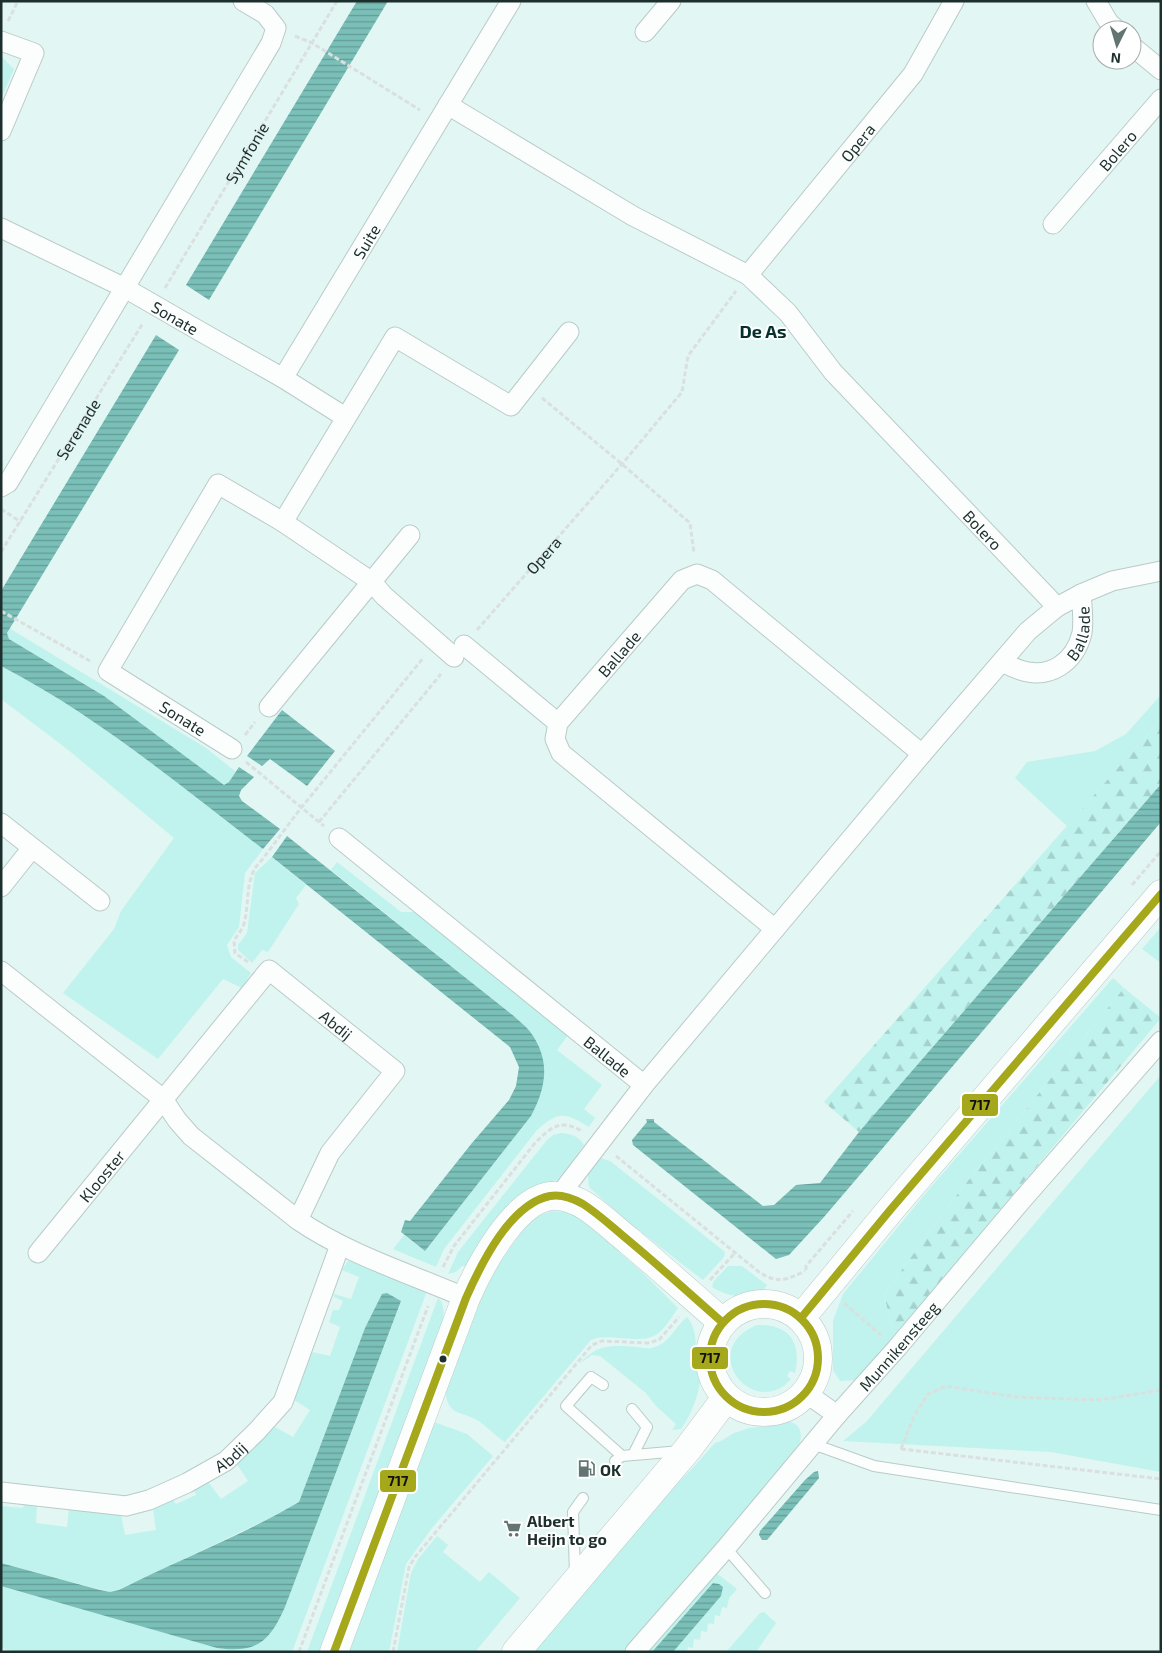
<svg xmlns="http://www.w3.org/2000/svg" width="1162" height="1653" viewBox="0 0 1162 1653" font-family="'Exo 2',sans-serif">
<style>
.green{fill:#c0f3ed}
.forest{fill:url(#forest-firs)}
.water{fill:url(#water-rules)}
.lines{fill:none;stroke-linecap:round;stroke-linejoin:round}
.lane-casing{stroke:#b9cbc8;stroke-width:12}
.street-casing{stroke:#b9cbc8;stroke-width:21}
.secondary-casing{stroke:#b9cbc8;stroke-width:29}
.path{stroke:#dae0df;stroke-width:3;stroke-dasharray:5 2.5;stroke-linecap:butt}
.lane{stroke:#fbfefd;stroke-width:10}
.street{stroke:#fbfefd;stroke-width:19}
.secondary{stroke:#fbfefd;stroke-width:28}
.bus-1-casing{stroke:#fff;stroke-width:11}
.bus-1{stroke:#a6a81c;stroke-width:8}
.bus-dot{fill:#1d2f2d;stroke:#fff;stroke-width:2}
.labels{text-anchor:middle;dominant-baseline:central;stroke-width:4;stroke-linejoin:round;paint-order:stroke}
.street-label{font-size:16px;fill:#1d2f2d;stroke:#fff}
.poi-label{font-size:16px;font-weight:bold;fill:#1d2f2d;stroke:#fff;text-anchor:start}
.neighbourhood-label{font-size:18px;font-weight:bold;fill:#05322f;stroke:#fff}
.line-badge{stroke:#fff;stroke-width:2}
.pale-badge-label{font-size:14px;text-anchor:middle;font-weight:bold;fill:#111}
</style>
<defs>
<pattern id="forest-firs" width="22" height="20" patternUnits="userSpaceOnUse" patternTransform="scale(1.25)"><rect width="22" height="20" fill="#c0f3ed"/><path d="M5 1l3.5 6h-7zM16 11l3.5 6h-7z" fill="#a5d1cc"/></pattern>
<pattern id="water-rules" width="6" height="5" patternUnits="userSpaceOnUse" patternTransform="scale(1.25)"><rect width="6" height="5" fill="#7abfb8"/><path d="M0 2.5h6" fill="none" stroke="#639c96"/></pattern>
</defs>
<rect width="100%" height="100%" fill="#e2f6f3"/>
<!-- green -->
<g class="green">
<path d="M1 56 14 69 1 99Z"/>
<path d="M9 628 206 748 236 772 229 782 225 786 104 696 9 639 7 633Z"/>
<path d="M1 666C96 715 179 785 263 849L245 873 239 927 227 945 231 957 251 973 242 988 223 979 158 1059 63 993 114 929 121 911 174 838 67 749 1 699Z"/>
<path d="M1161 695V719L1067 826 1015 778 1027 762 1095 751 1126 734Z"/>
<path d="M272 857 306 885 296 898 299 904 268 952 262 950 252 963 238 950V945L247 933 255 873Z"/>
<path d="M337 862 401 912H425L421 918 569 1034 557 1050 602 1085 584 1109 595 1118 589 1127C565 1112 558 1111 537 1130L444 1249 436 1267 393 1249 404 1235 425 1251 531 1116 515 1017 331 870Z"/>
<path d="M1161 927V963L1142 949Z"/>
<path d="M1113 978 1124 988 959 1192 884 1294 894 1337 858 1380 840 1381 833 1370V1321L843 1294 930 1188Z"/>
<path d="M1161 1075V1472L1051 1452 843 1441 866 1422Z"/>
<path d="M561 1133C571 1134 579 1136 584 1145L562 1175 557 1180 535 1187 476 1251 466 1266H462L456 1272 448 1274 458 1252 547 1140 553 1135Z"/>
<path d="M600 1158 610 1161 725 1252 724 1257 703 1280 628 1222 589 1187 588 1175Z"/>
<path d="M551 1211 566 1212 583 1220 641 1271 678 1308C673 1315 668 1324 662 1330 644 1349 613 1331 591 1340L505 1442C495 1436 487 1426 477 1420 458 1410 449 1416 445 1391L480 1298 494 1270 528 1223 541 1215Z"/>
<path d="M348 1261H353L427 1291 292 1652H15L1 1648V1586L32 1594 285 1607 401 1302 387 1293 365 1328 299 1502 282 1512 119 1590 110 1592 1 1563 2 1506 23 1508 24 1504 37 1506 36 1523 67 1527 69 1509 121 1515 125 1535 156 1530 153 1509 173 1500 176 1504 196 1495 194 1490 209 1483 221 1499 248 1481 236 1463 275 1427 293 1437 310 1410 294 1400 312 1352 330 1356 340 1327 329 1322 333 1310H339L343 1301 334 1297V1294L351 1299 359 1277 342 1270Z"/>
<path d="M728 1266H742L767 1285C756 1303 727 1297 712 1287L714 1281Z"/>
<path d="M438 1298C448 1307 442 1322 440 1333L321 1652H307Z"/>
<path d="M687 1317C696 1328 696 1341 696 1354 709 1373 693 1413 681 1429L672 1430 676 1424 656 1406 646 1393 600 1356 592 1355 579 1364C598 1344 610 1345 636 1347 641 1347 647 1349 652 1348 669 1344 675 1327 687 1317Z"/>
<path d="M757 1325C789 1324 802 1342 795 1373L790 1371 787 1376 791 1379C754 1421 696 1350 757 1325Z"/>
<path d="M434 1422 467 1434 493 1456 432 1528 406 1564 389 1652H347Z"/>
<path d="M773 1422C779 1422 787 1420 793 1423 806 1429 800 1445 795 1454L701 1562 627 1652H533L670 1490 690 1471 715 1443 721 1441 734 1433 749 1428 770 1426Z"/>
<path d="M437 1536 448 1545 443 1552 480 1582 489 1572 520 1598 475 1652H397L411 1573 418 1559Z"/>
<path d="M715 1572 737 1589 729 1598 727 1608 722 1607 720 1616 715 1615 714 1624 708 1623 707 1632 701 1631 700 1640 694 1639 693 1648 688 1647 687 1652H673L721 1596 713 1584 652 1652H644Z"/>
<path d="M764 1612 776 1623 756 1652H726L760 1613Z"/>
</g>
<!-- forest -->
<g class="forest">
<path d="M1161 719V784L859 1132 824 1102Z"/>
<path d="M1124 988 1161 1018 894 1337 884 1294 959 1192Z"/>
</g>
<!-- water -->
<g class="water">
<path d="M357 1H388L209 300 186 285Z"/>
<path d="M156 335 179 350 7 633 9 639 104 696 224 785 229 782 239 767 254 777 241 790 239 796 242 801 280 829 263 849C179 785 96 715 1 666V591Z"/>
<path d="M282 710 335 751 307 786 270 759 262 766 247 756Z"/>
<path d="M1161 784V822L824 1217 789 1255 776 1259 633 1145 632 1140 647 1122 646 1119H654V1122L763 1206 774 1205 796 1185 820 1183 859 1132Z"/>
<path d="M287 836 515 1017C520 1022 527 1027 531 1033 551 1061 546 1088 531 1116L425 1251 401 1232 405 1220 410 1221 472 1143 509 1100 516 1086 519 1067 510 1047 272 857Z"/>
<path d="M387 1293 401 1301 285 1607C269 1643 256 1653 217 1648L1 1586V1563L100 1590 110 1592 119 1590C178 1560 241 1536 299 1502L365 1328 382 1294Z"/>
<path d="M818 1471 819 1478 767 1540H762L759 1535 760 1531 805 1480 814 1472Z"/>
<path d="M713 1583 719 1584 723 1587 721 1596 673 1652H652Z"/>
</g>
<g class="lines">
<defs>
<g id="lane">
<path d="M603 1385 591 1377 566 1406 622 1456"/>
<path d="M632 1409 647 1427 633 1455"/>
<path d="M813 1444 874 1466 1161 1510"/>
<path d="M615 1461 622 1456 681 1451"/>
<path d="M726 1548 765 1593"/>
<path d="M575 1574 573 1512 583 1498"/>
</g>
<g id="street">
<path d="M1096 1 1109 23 1117 30"/>
<path d="M645 32 671 1"/>
<path d="M1 41 34 53 1 131"/>
<path d="M1132 46 1161 70"/>
<path id="s4" d="M448 105 633 216 748 275 788 313 833 372 1057 607 1081 594 1112 581 1161 571"/>
<path id="s5" d="M1053 224 1161 99"/>
<path id="s6" d="M1 228 125 288 203 333 283 378 345 417"/>
<path id="s7" d="M748 275 913 74 954 1"/>
<path id="s8" d="M283 378 511 1"/>
<path d="M1 487 8 483 271 43 276 28 265 14 243 1"/>
<path d="M283 522 395 337 511 406 569 332"/>
<path d="M464 645 558 723"/>
<path id="s9" d="M1003 662C1008 665 1014 668 1020 670 1050 680 1075 662 1082 633 1084 620 1082 606 1081 594"/>
<path d="M269 707 410 535"/>
<path d="M232 749 108 671 218 484 283 522 372 582 384 596 454 657"/>
<path d="M1 823 100 901"/>
<path id="s10" d="M339 838 644 1085"/>
<path d="M1 887 32 848"/>
<path id="s11" d="M775 929 561 753 555 739 558 723 682 580 697 574 712 580 922 754"/>
<path d="M1 971 163 1099 177 1120 191 1136 298 1220C347 1254 411 1274 466 1298"/>
<path d="M558 1197 644 1085 922 754 1028 631 1057 607"/>
<path id="s12" d="M38 1253 269 970 395 1071 330 1153 298 1220"/>
<path d="M806 1393 837 1415"/>
<path id="s13" d="M1 1492 126 1506 149 1500 187 1483 226 1461 257 1431 283 1402 340 1245"/>
<path id="s14" d="M635 1652 726 1548 837 1415 897 1348 1022 1200 1161 1041"/>
</g>
<g id="secondary">
<circle cx="764" cy="1358" r="54"/>
<path d="M801 1318 891 1209 1161 894"/>
<path d="M334 1652 466 1298C479 1268 514 1200 551 1196 562 1195 577 1200 587 1207 601 1216 614 1229 628 1240 660 1267 691 1295 722 1322"/>
<path d="M516 1652 687 1450 726 1398"/>
</g>
</defs>
<!-- lane casing -->
<use href="#lane" class="lane-casing"/>
<!-- street casing -->
<use href="#street" class="street-casing"/>
<!-- secondary casing -->
<use href="#secondary" class="secondary-casing"/>
<!-- path -->
<g class="path">
<path d="M8 21 18 1"/>
<path d="M295 36 312 43 420 110"/>
<path id="s1" d="M165 288 337 1"/>
<path d="M542 398 622 464 690 523 694 553"/>
<path d="M1 509 21 522"/>
<path id="s2" d="M1 552 143 323"/>
<path d="M1 611 90 661"/>
<path id="s3" d="M477 630 622 464 682 392 688 356 736 291"/>
<path d="M245 735 255 722"/>
<path d="M246 762 324 826"/>
<path d="M319 822 441 674"/>
<path d="M1132 885 1161 851"/>
<path d="M248 962 235 953 234 941C237 935 242 930 244 924 250 902 244 876 262 860L301 808 424 657"/>
<path d="M616 1156 759 1272C777 1284 787 1280 805 1271"/>
<path d="M443 1267 454 1246 535 1143C551 1127 561 1118 583 1132"/>
<path d="M806 1270V1266L853 1211"/>
<path d="M710 1280 735 1253"/>
<path d="M844 1303 881 1335"/>
<path d="M901 1449 914 1416 928 1394 946 1386 1016 1397 1100 1400 1161 1390"/>
<path d="M901 1449 1161 1479"/>
<path d="M299 1652 428 1306"/>
<path d="M393 1652 409 1567 415 1557 592 1345 602 1341 648 1343 659 1340 679 1317"/>
</g>
<!-- lane -->
<use href="#lane" class="lane"/>
<!-- street -->
<use href="#street" class="street"/>
<!-- secondary -->
<use href="#secondary" class="secondary"/>
<defs>
<g id="bus-1">
<circle cx="764" cy="1358" r="54"/>
<path d="M801 1318 891 1209 1161 894"/>
<path d="M334 1652 466 1298C481 1264 510 1204 550 1196 561 1194 574 1199 583 1204 597 1213 609 1224 622 1235 656 1263 689 1293 722 1322"/>
</g>
</defs>
<!-- bus-1 casing -->
<use href="#bus-1" class="bus-1-casing"/>
<!-- bus-1 -->
<use href="#bus-1" class="bus-1"/>
</g>
<!-- icons -->
<defs>
<symbol id="fuel-bare" viewBox="-9 -9 18 18"><path d="M-5.5-6h7V0h2V4h1.3V-2.5L3-4.5l.8-.8L6-3V5H2.5V1h-1V6h-7ZM-4.2-4.7v3.2H.2V-4.7Z" fill="#627572" stroke="#fff" stroke-width="2.5" paint-order="stroke"/></symbol>
<symbol id="supermarket-bare" viewBox="-9 -9 18 18"><path d="M-6-5.5h2.5l.6 2H6L4.5 2H-2.5L-4.4-4H-6ZM-1.5 3.2a1.3 1.3 0 1 0 .1 0ZM3 3.2a1.3 1.3 0 1 0 .1 0Z" fill="#627572" stroke="#fff" stroke-width="2.5" paint-order="stroke"/></symbol>
</defs>
<g fill-rule="evenodd">
<use href="#fuel-bare" x="574" y="1456" width="25" height="25"/>
<use href="#supermarket-bare" x="500" y="1516" width="25" height="25"/>
</g>
<!-- markers -->
<circle class="bus-dot" cx="443" cy="1359" r="4.5"/>
<g class="labels">
<!-- street labels -->
<g class="street-label">
<text stroke="none"><textPath href="#s7" startOffset="172">Opera</textPath></text>
<text stroke="none"><textPath href="#s5" startOffset="98">Bolero</textPath></text>
<text stroke="none"><textPath href="#s1" startOffset="158">Symfonie</textPath></text>
<text stroke="none"><textPath href="#s8" startOffset="160">Suite</textPath></text>
<text stroke="none"><textPath href="#s6" startOffset="196">Sonate</textPath></text>
<text stroke="none"><textPath href="#s2" startOffset="145">Serenade</textPath></text>
<text stroke="none"><textPath href="#s4" startOffset="692">Bolero</textPath></text>
<text stroke="none"><textPath href="#s3" startOffset="100">Opera</textPath></text>
<text stroke="none"><textPath href="#s9" startOffset="100">Ballade</textPath></text>
<text stroke="none"><textPath href="#s11" startOffset="401">Ballade</textPath></text>
<text transform="translate(183 718) rotate(32)">Sonate</text>
<text stroke="none"><textPath href="#s12" startOffset="452">Abdij</textPath></text>
<text stroke="none"><textPath href="#s10" startOffset="346">Ballade</textPath></text>
<text stroke="none"><textPath href="#s12" startOffset="100">Klooster</textPath></text>
<text stroke="none"><textPath href="#s14" startOffset="404">Munnikensteeg</textPath></text>
<text stroke="none"><textPath href="#s13" startOffset="242">Abdij</textPath></text>
</g>
<!-- poi labels -->
<g class="poi-label">
<text x="600" y="1469">OK</text>
<text x="527" y="1520">Albert<tspan x="527" dy="18">Heijn to go</tspan></text>
</g>
<!-- neighbourhood labels -->
<g class="neighbourhood-label">
<text x="763" y="331">De As</text>
</g>
</g>
<g class="line-badge">
<rect x="961" y="1093" width="38" height="24" rx="5" fill="#a6a81c"/>
<rect x="691" y="1346" width="38" height="24" rx="5" fill="#a6a81c"/>
<rect x="379" y="1469" width="38" height="24" rx="5" fill="#a6a81c"/>
</g>
<g class="pale-badge-label">
<text x="980" y="1110">717</text>
<text x="710" y="1363">717</text>
<text x="398" y="1486">717</text>
</g>
<!-- border -->
<rect width="1162" height="1653" fill="none" stroke="#1d2f2d" stroke-width="5"/>
<!-- north arrow -->
<g transform="translate(1117 45) rotate(185)"><circle r="24" fill="#ffffff" stroke="#a5acab"/>
<path d="M0-4L9 19L0 12L-9 19Z" fill="#627572"/>
<text y="-8" font-size="14" font-weight="bold" text-anchor="middle" fill="#1d2f2d">N</text>
</g>
</svg>
